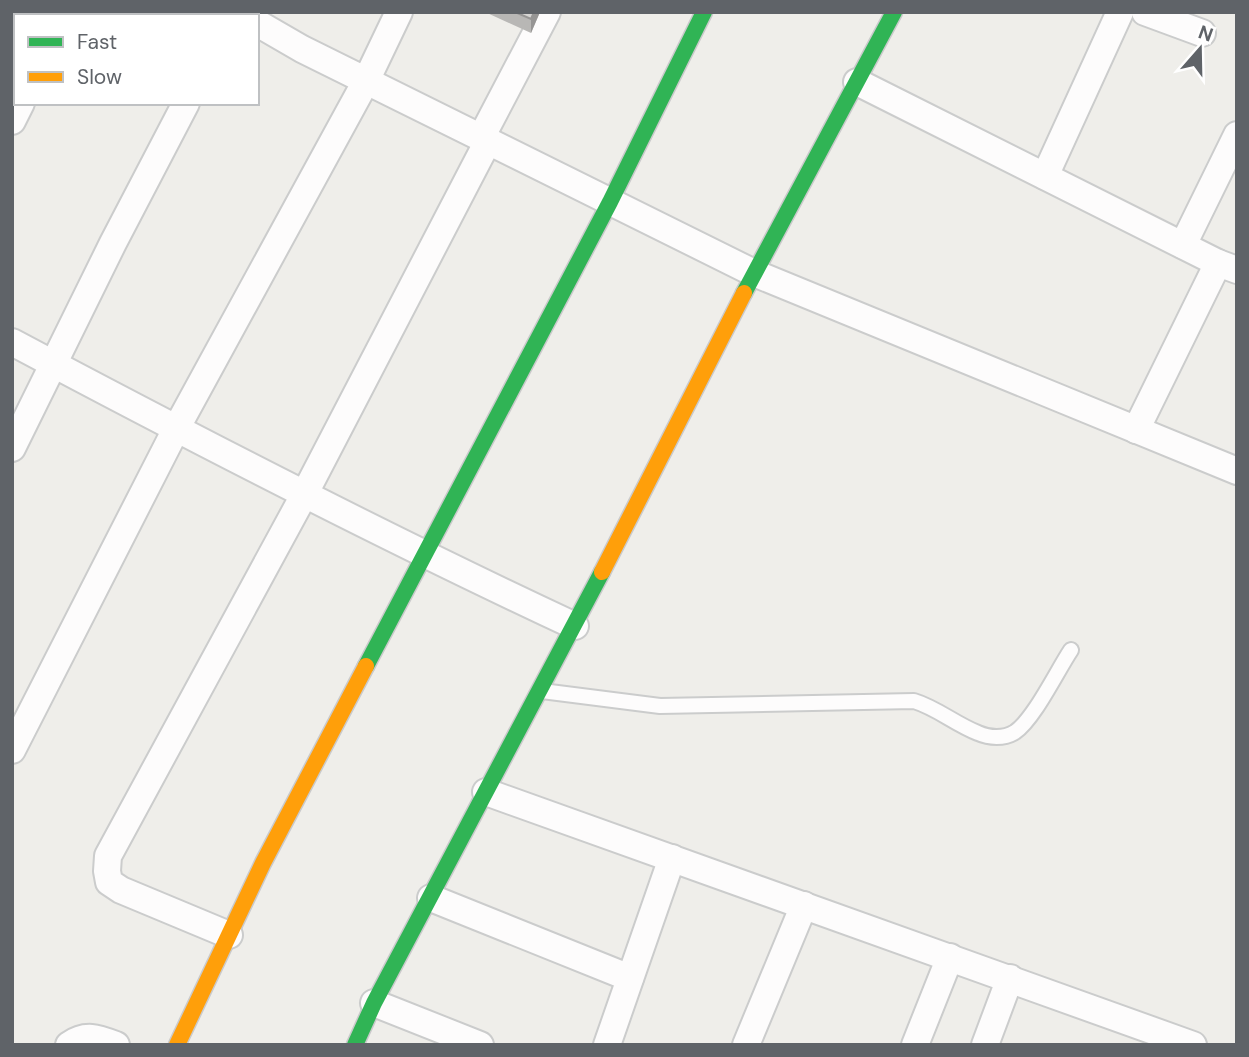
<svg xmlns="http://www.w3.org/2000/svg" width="1249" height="1057" viewBox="0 0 1249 1057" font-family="'DM Sans',sans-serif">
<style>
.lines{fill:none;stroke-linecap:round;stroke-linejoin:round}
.lane-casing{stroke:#cbcccc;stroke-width:18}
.street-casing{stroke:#cbcccc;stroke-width:30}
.fast-casing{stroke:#cacacb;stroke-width:19}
.slow-casing{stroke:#cacacb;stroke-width:19}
.lane{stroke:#fdfcfc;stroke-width:14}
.street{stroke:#fdfcfc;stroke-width:26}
.fast{stroke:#30b455;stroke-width:16}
.slow{stroke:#ff9f0a;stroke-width:16}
.wall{fill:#b8b7b5}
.shaded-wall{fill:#969594}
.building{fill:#d6d5d3;stroke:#969594;stroke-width:2}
</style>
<rect width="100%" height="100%" fill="#efeeea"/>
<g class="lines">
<defs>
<path id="lane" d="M542 691 660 706 914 701C937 708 955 724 978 733 989 738 1004 739 1015 732 1034 719 1057 671 1071 650"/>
<g id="street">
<path d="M1145 12 1202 33"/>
<path d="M63 16 65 12"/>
<path d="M231 16 233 12"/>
<path d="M257 23 302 49 754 273 1237 471"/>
<path d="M857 82 1218 263 1237 270"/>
<path d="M12 121 21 103"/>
<path d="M481 138 547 12"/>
<path d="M1045 176 1120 12"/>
<path d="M1183 245 1237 135"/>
<path d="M12 342C198 441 384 537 575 626"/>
<path d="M1136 430 1218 263"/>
<path d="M12 448 113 243 186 103"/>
<path d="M12 750 176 429 366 81 399 12"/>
<path d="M486 792 1193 1045"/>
<path d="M431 898 630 978"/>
<path d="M229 935 121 890 109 882 107 871 108 856 304 495 488 141"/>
<path d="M374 1003 480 1045"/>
<path d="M69 1045C86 1033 98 1038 116 1045"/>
<path d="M607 1045 672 858"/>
<path d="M746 1045 804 905"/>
<path d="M915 1045 950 957"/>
<path d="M985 1045 1010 978"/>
</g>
<g id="fast">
<path d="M744 293 894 12"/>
<path d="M366 666 610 202 704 12"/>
<path d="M355 1045 374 1003 602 572"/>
</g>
<g id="slow">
<path d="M602 572 744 293"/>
<path d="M177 1045 263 863 366 666"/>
</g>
</defs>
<!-- lane casing -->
<use href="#lane" class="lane-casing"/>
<!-- street casing -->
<use href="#street" class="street-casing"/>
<!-- fast casing -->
<use href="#fast" class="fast-casing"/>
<!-- slow casing -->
<use href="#slow" class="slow-casing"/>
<!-- lane -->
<use href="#lane" class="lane"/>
<!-- street -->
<use href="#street" class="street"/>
<!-- fast -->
<use href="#fast" class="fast"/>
<!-- slow -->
<use href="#slow" class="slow"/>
</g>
<!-- wall -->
<path class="wall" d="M485 12H540L531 33Z"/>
<!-- shaded-wall -->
<path class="shaded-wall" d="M534 12H540L531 33V19Z"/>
<!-- building -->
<path class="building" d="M515 12H534L531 19Z"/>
<!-- border -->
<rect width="1249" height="1057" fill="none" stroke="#5f6368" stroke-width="28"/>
<!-- legend -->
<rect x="14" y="14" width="245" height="91" fill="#ffffff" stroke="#bfc1c3" stroke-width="2"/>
<rect x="28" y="37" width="35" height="10" fill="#30b455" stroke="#bfc1c3" stroke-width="2"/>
<text x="77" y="49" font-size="21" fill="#5f6368">Fast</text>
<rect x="28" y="72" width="35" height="10" fill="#ff9f0a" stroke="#bfc1c3" stroke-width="2"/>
<text x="77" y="84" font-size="21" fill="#5f6368">Slow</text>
<!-- north arrow -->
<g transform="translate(1200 49) rotate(20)" stroke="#ffffff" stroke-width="5" paint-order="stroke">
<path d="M0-5L12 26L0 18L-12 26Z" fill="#5f6368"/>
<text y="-10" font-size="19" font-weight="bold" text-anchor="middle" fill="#5f6368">N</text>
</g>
</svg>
